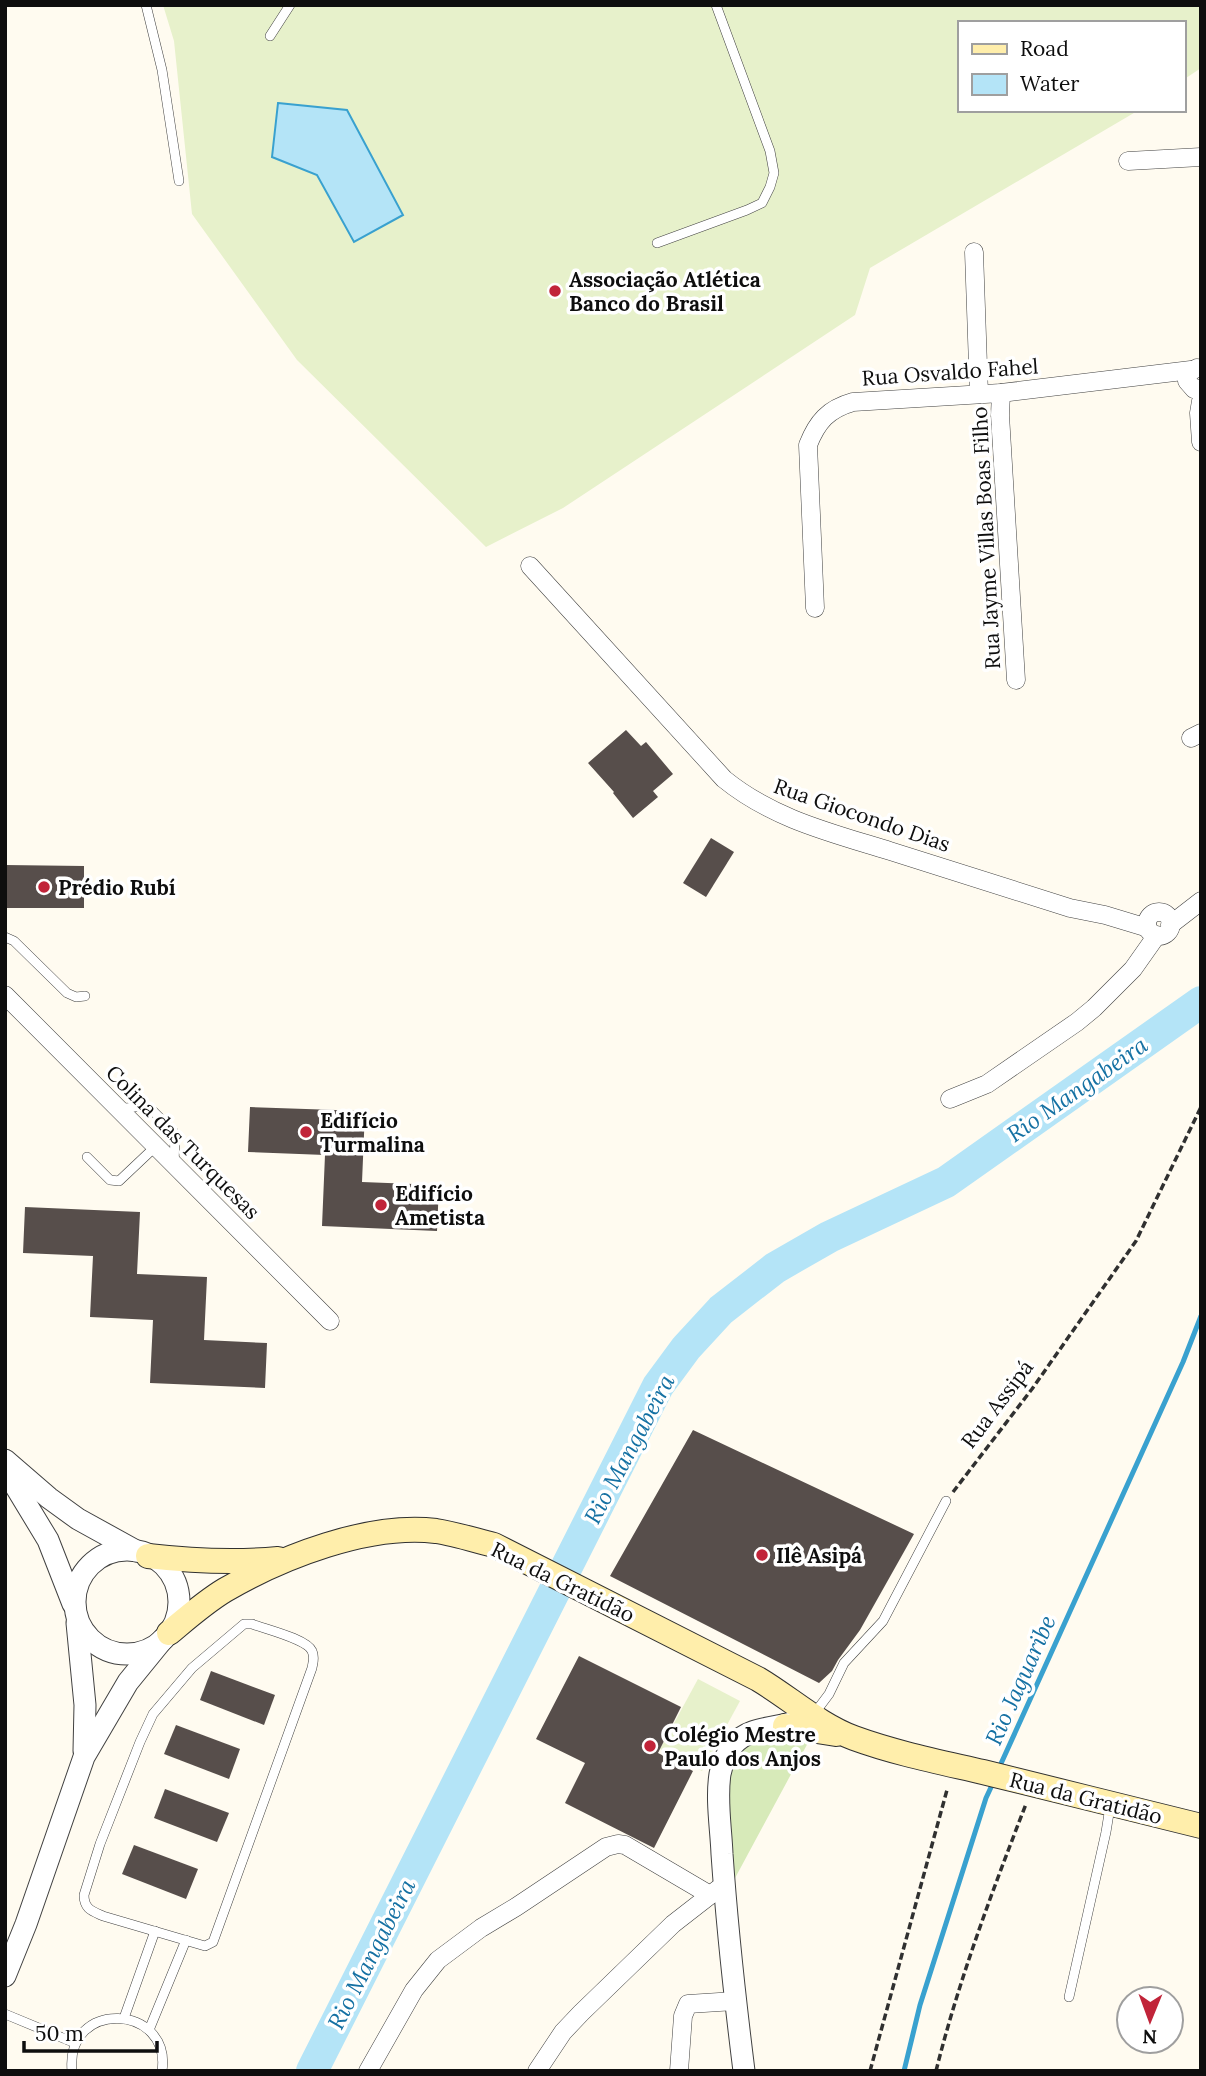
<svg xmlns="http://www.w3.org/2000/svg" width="1206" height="2076" viewBox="0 0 1206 2076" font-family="Lora,serif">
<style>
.green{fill:#d7eab9}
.pitch{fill:#e7f1cb}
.water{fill:#b4e4f7;stroke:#39a1cf;stroke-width:2}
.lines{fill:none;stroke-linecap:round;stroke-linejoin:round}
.stream{stroke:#39a1cf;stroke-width:5}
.river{stroke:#b4e4f7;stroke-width:32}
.building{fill:#574e4b}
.service-casing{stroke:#414141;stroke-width:10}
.minor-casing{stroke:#414141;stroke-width:19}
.tertiary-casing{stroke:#414141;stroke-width:23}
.secondary-casing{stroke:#303030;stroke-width:26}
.path{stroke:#303030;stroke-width:3.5;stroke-dasharray:7 3.5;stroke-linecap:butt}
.service{stroke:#fff;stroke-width:9}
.minor{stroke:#fff;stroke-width:18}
.tertiary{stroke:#fff;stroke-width:21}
.secondary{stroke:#ffeeab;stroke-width:24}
.poi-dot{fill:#c12439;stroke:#fff;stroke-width:2.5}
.labels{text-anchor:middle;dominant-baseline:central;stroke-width:7;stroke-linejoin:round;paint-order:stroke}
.poi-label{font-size:21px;font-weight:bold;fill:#0e0e0e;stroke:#fff;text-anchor:start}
.street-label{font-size:21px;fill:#0e0e0e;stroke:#fff}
.water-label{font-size:23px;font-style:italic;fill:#1571a3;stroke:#fff}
</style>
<rect width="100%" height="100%" fill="#fffbf0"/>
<!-- green -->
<path class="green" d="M770 1736 810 1739 734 1880C731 1849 718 1780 737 1756 746 1746 759 1740 770 1736Z"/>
<!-- pitch -->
<g class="pitch">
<path d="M163 5H1201V68L1183 80V23H959V110H1139L870 268 855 315 563 508 486 547 297 360 192 214 174 41Z"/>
<path d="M698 1679 740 1701 702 1771 660 1749Z"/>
</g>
<!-- water -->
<path class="water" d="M278 103 347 110 403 215 354 242 317 175 272 157Z"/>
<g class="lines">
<!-- stream -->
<g class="stream">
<path d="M999 1768 1183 1362 1201 1316"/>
<path d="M904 2071 920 2005 986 1798 993 1783"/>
</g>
<!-- river -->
<path class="river" d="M312 2071 658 1386 686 1348 721 1310 775 1268 829 1237 946 1182 1201 1002"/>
</g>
<!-- building -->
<g class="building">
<path d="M626 730 641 746 646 742 673 774 653 791 658 797 633 818 613 793 614 792 588 763Z"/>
<path d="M711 838 734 852 706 897 683 883Z"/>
<path d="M5 865 84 866V908H5Z"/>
<path d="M250 1107 365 1111 362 1182 439 1185 437 1231 322 1226 325 1155 248 1152Z"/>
<path d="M25 1207 140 1212 137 1274 207 1277 204 1340 267 1343 265 1388 150 1383 153 1320 90 1317 93 1256 23 1253Z"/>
<path d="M693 1430 914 1534 860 1630 838 1660 832 1671 819 1683 610 1576Z"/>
<path d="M579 1656 681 1707 658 1753 693 1771 654 1848 565 1803 585 1763 536 1739Z"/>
<path d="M211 1671 275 1695 264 1725 200 1700Z"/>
<path d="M176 1725 240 1749 229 1779 164 1754Z"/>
<path d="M165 1789 229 1813 217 1842 154 1818Z"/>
<path d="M134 1845 198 1869 186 1899 122 1874Z"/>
</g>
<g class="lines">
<defs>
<g id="service">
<path d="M146 5 162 70 179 181"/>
<path d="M270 36 290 5"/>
<path d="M657 243 747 210 762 203 770 187 774 173 770 151 716 5"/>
<path d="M5 937 14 941 67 993 76 997 85 996"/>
<path d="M118 1109 143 1106 150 1108 173 1131 175 1137 174 1164"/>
<path d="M87 1157 110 1180 119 1181 155 1147"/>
<path d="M244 1624H252C265 1629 307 1639 312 1651 315 1657 313 1662 312 1668L213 1942 205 1946 103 1916C92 1911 84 1909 84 1895L100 1844 140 1742 153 1714 192 1668Z"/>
<path d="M814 1714 829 1694 844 1663 883 1621 946 1501"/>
<path d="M1069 1997 1106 1832 1110 1807"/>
<path d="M5 2014 75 2043"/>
<path d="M124 2018 155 1931"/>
<path d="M149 2030 186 1940"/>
<path d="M72 2071C65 1998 172 2004 162 2071"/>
</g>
<g id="minor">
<path d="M1128 161 1201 157"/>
<path d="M974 252 979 394"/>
<path d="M1197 368 1188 373 1187 381 1194 389H1201"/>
<path d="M1001 393 1000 415 1016 680"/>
<path d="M1201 401 1199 413 1201 442"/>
<path d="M530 566 724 779C773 819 832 833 890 851 950 870 1010 889 1070 908L1105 915 1148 928"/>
<path d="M815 608 808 445C817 422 828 409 853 402L1001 393 1191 370"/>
<path d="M1191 738 1201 733"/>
<circle cx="1159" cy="924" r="12"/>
<path d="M1170 925 1201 901"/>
<path d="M5 995 330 1321"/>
<path d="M950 1099 987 1084 1077 1022 1094 1008 1133 969 1157 935"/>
<path d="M368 2071 414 1990 438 1960 481 1928 516 1907 606 1847 618 1844 625 1845 710 1895"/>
<path d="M537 2071 563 2032 581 2013 673 1924 718 1889"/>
<path d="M679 2071 683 2016 688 2004 735 2001"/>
</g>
<g id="tertiary">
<path d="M5 1460 49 1498 78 1519 136 1551"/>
<path d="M5 1469 48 1540 73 1604"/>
<circle cx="127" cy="1602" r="52"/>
<path d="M77 1623 85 1705 84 1751"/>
<path d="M5 1976 26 1924 84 1757 128 1682 163 1639"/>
<path d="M744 2071C735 1999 727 1926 722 1854 721 1828 716 1800 720 1774 722 1764 727 1753 733 1745 750 1725 779 1729 801 1720"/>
</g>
<g id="secondary">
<path d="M148 1556C192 1561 234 1563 278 1559"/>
<path d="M169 1633C187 1618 205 1602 225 1590 282 1557 368 1523 436 1531 455 1534 474 1540 494 1545L758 1679C790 1698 819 1725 854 1738 895 1753 940 1762 983 1772 1056 1790 1128 1808 1201 1826"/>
<path d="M785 1726 836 1734"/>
</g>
</defs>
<!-- service casing -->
<use href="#service" class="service-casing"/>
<!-- minor casing -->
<use href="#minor" class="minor-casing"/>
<!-- tertiary casing -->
<use href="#tertiary" class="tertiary-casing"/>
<!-- secondary casing -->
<use href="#secondary" class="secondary-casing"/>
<!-- path -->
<g class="path">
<path d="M953 1492 1032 1389 1136 1241 1201 1107"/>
<path d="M870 2071 947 1790"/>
<path d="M936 2071C959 1979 992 1892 1026 1804"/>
</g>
<!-- service -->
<use href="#service" class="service"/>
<!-- minor -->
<use href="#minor" class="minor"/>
<!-- tertiary -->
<use href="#tertiary" class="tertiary"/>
<!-- secondary -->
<use href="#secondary" class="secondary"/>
</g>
<!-- markers -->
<g class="poi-dot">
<circle cx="555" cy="291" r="7"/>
<circle cx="44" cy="887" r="7"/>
<circle cx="306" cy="1132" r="7"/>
<circle cx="381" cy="1205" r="7"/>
<circle cx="762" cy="1555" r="7"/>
<circle cx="650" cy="1746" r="7"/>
</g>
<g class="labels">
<!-- poi labels -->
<g class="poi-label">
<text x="569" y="279">Associação Atlética<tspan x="569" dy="24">Banco do Brasil</tspan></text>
<text x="58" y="887">Prédio Rubí</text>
<text x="320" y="1120">Edifício<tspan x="320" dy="24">Turmalina</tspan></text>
<text x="395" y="1193">Edifício<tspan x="395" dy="24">Ametista</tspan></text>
<text x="776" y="1555">Ilê Asipá</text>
<text x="664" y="1734">Colégio Mestre<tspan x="664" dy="24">Paulo dos Anjos</tspan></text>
</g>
<!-- street labels -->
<g class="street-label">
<text transform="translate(950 372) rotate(-4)">Rua Osvaldo Fahel</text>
<text transform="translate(986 538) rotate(-93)">Rua Jayme Villas Boas Filho</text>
<text transform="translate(862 815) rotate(19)">Rua Giocondo Dias</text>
<text transform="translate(183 1142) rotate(45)">Colina das Turquesas</text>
<text transform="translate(997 1404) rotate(-53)">Rua Assipá</text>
<text transform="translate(563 1582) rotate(26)">Rua da Gratidão</text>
<text transform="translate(1086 1798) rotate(14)">Rua da Gratidão</text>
</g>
<!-- water labels -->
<g class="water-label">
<text transform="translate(1077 1089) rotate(-35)">Rio Mangabeira</text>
<text transform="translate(629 1449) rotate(-62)">Rio Mangabeira</text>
<text transform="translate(1020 1680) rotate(-66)">Rio Jaguaribe</text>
<text transform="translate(371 1954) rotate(-63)">Rio Mangabeira</text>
</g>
</g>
<!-- border -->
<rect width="1206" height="2076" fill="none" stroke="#0e0e0e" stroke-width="14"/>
<!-- legend -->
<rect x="958" y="21" width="228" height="91" fill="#ffffff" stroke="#9f9f9f" stroke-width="2"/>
<rect x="972" y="44" width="35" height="10" fill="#ffeeab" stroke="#9f9f9f" stroke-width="2"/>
<text x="1020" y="56" font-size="21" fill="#0e0e0e">Road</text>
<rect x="972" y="74" width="35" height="21" fill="#b4e4f7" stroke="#9f9f9f" stroke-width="2"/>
<text x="1020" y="91" font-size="21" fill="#0e0e0e">Water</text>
<!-- north arrow -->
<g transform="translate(1150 2020) rotate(181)"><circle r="33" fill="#ffffff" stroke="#9f9f9f" stroke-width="2"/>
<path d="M0-5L12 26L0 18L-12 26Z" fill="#c12439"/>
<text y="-10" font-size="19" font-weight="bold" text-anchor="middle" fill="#0e0e0e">N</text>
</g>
<!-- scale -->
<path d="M24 2041v10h133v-10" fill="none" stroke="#0e0e0e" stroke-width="3.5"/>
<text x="35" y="2041" font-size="21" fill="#0e0e0e" stroke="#ffffff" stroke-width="5" paint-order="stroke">50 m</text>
</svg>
